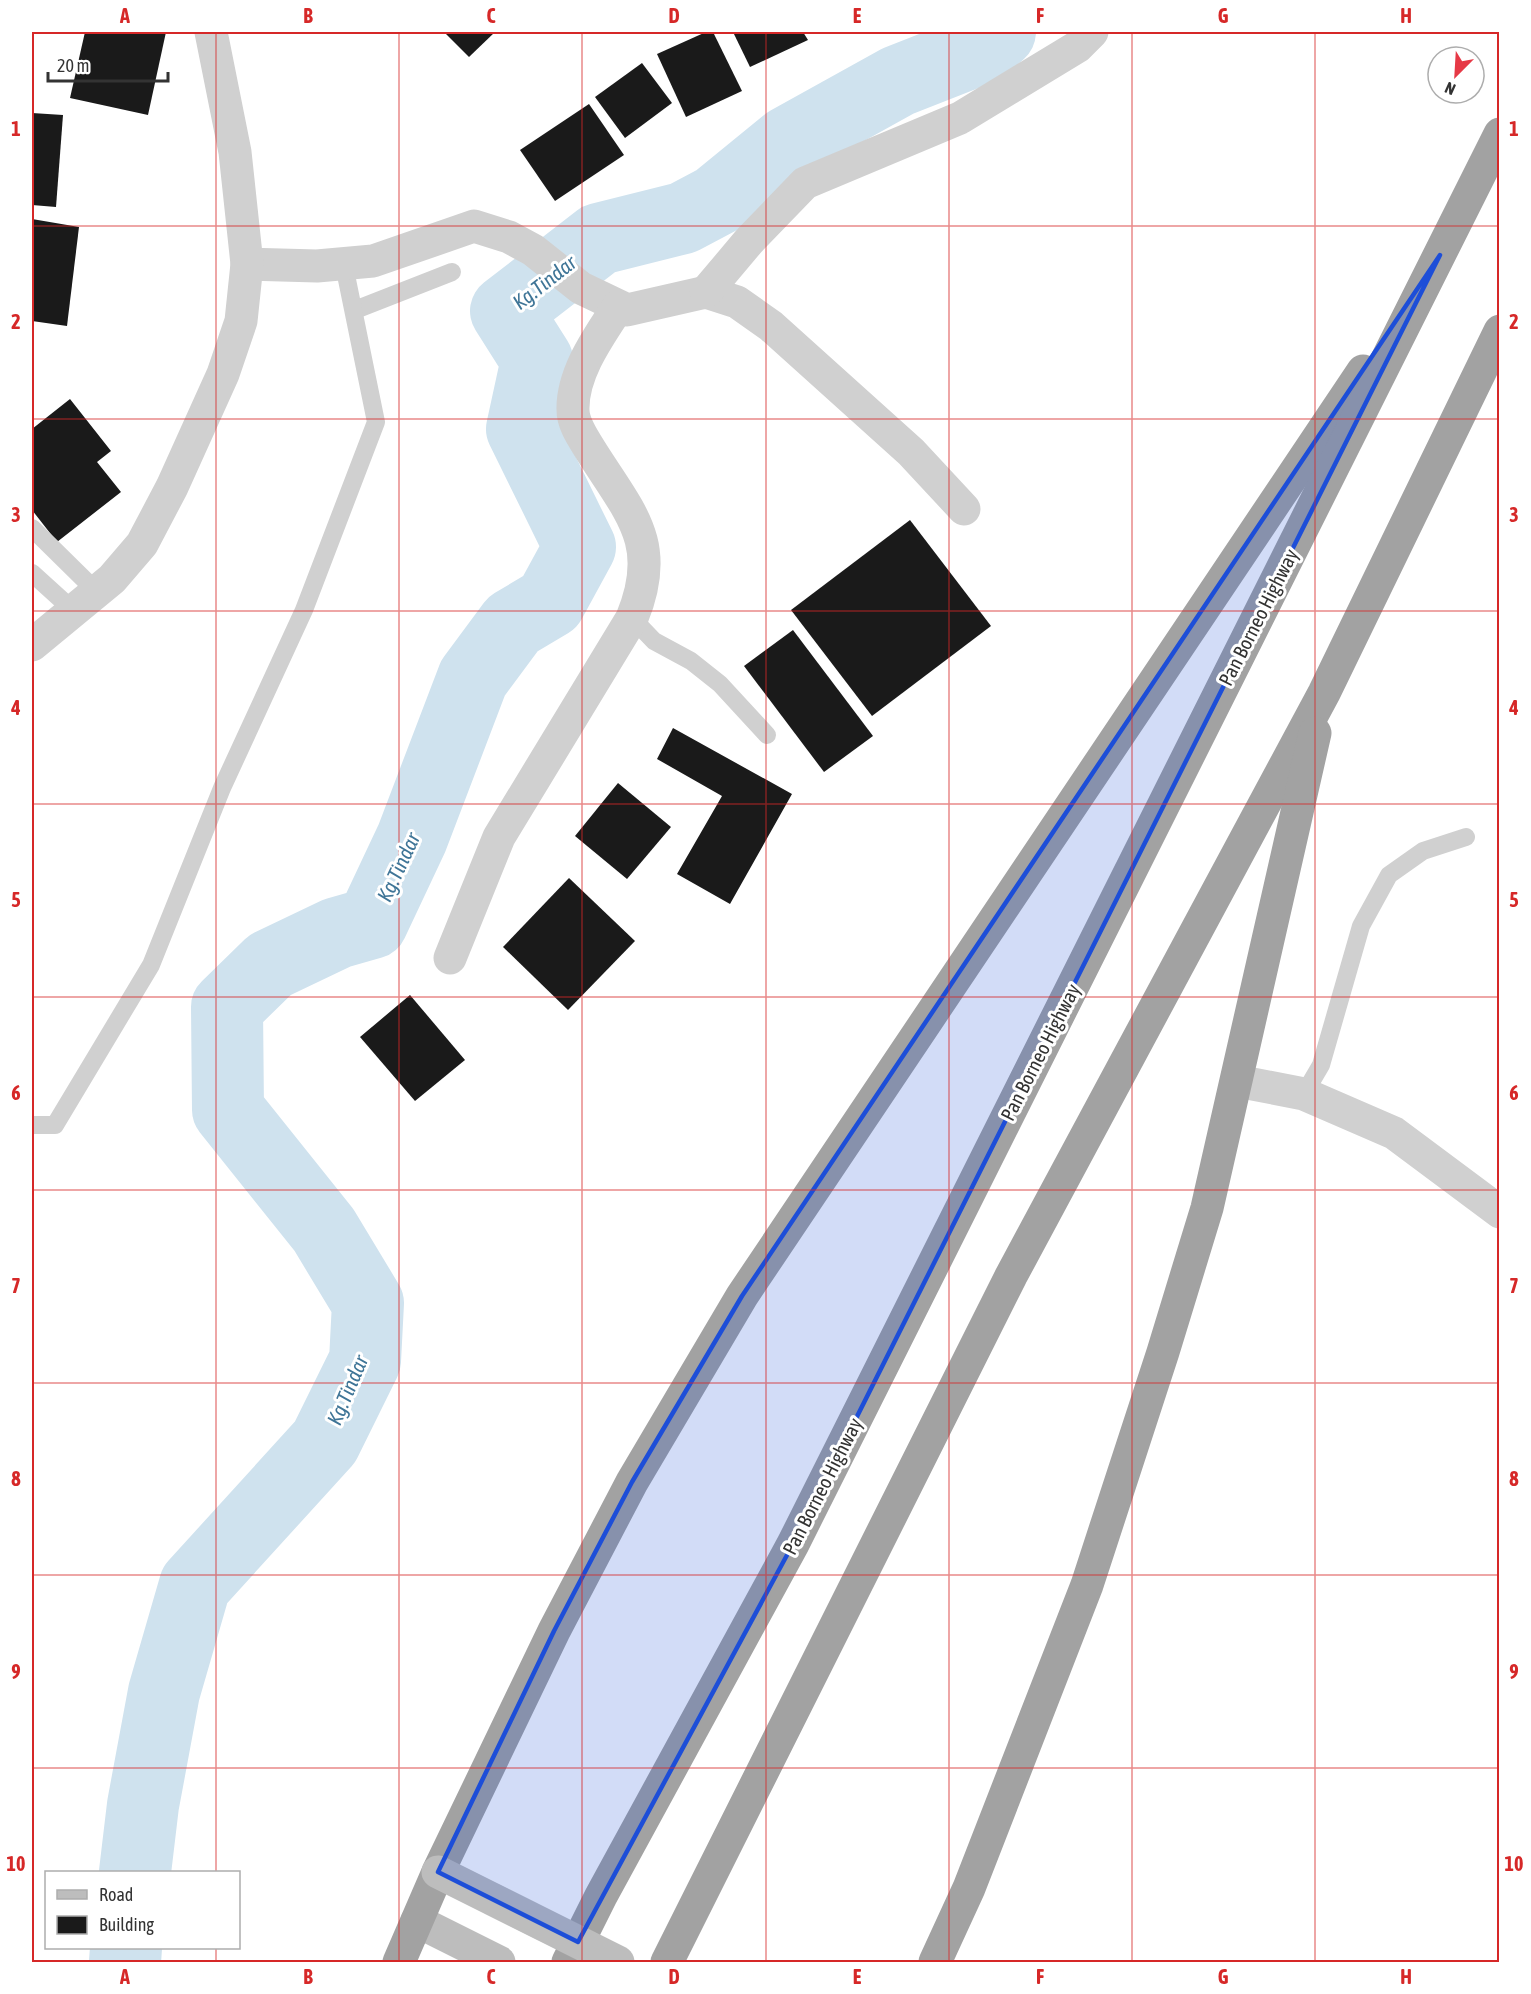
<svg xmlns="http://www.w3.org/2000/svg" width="1531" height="1994" viewBox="0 0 1531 1994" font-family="'Asap Condensed',sans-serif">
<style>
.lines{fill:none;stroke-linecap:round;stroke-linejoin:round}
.river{stroke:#cfe2ee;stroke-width:72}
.building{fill:#1a1a1a}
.service{stroke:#d0d0d0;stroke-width:18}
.minor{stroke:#d0d0d0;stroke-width:33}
.tertiary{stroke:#d0d0d0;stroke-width:33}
.secondary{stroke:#bdbdbd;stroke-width:33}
.trunk{stroke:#a2a2a2;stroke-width:33}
.secondary-bridge{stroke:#bdbdbd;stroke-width:33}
.marked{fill:#1d4ed8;fill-opacity:0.2;stroke:#1d4ed8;stroke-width:4.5;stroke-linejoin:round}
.grid{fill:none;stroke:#d62828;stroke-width:1.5;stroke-opacity:0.55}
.labels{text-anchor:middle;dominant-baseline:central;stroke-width:6;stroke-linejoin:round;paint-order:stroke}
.street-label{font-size:20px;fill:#333;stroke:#fff}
.water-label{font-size:21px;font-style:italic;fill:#3f7597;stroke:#fff}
.neatline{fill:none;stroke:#d62828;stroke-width:2}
.grid-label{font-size:20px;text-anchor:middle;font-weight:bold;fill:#d62828}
</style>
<rect width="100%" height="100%" fill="#fff"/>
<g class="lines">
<!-- river -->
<g class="river">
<path d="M135 1872 143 1805 164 1692 195 1585 325 1442 365 1361 368 1303 324 1230 228 1110 227 1007 270 965 337 933 372 923 412 838 473 678 513 624 550 602 580 547 522 429 537 360 506 311 599 239 683 218 717 200 788 142 898 81 982 48 1000 32"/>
<path d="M125 1962 126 1948"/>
</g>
</g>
<!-- building -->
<g class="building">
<path d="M85 32H166L148 115 70 98Z"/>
<path d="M444 32H495L469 57Z"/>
<path d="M706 32H713L742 91 686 117 657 54Z"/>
<path d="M733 32H803L808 40 750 67Z"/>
<path d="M642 63 672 103 625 138 595 97Z"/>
<path d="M589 104 624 155 555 201 520 150Z"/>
<path d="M32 113 63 115 56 207 32 205Z"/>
<path d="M32 219 79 227 67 326 32 321Z"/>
<path d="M70 399 111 451 97 462 121 492 57 542 32 510V429Z"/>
<path d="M910 520 991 626 872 716 791 610Z"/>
<path d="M793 630 873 736 824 772 744 666Z"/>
<path d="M673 728 792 794 730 904 677 874 722 796 657 759Z"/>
<path d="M618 783 671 827 627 879 575 836Z"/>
<path d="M569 878 635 941 568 1010 503 947Z"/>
<path d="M410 995 465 1060 415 1101 360 1037Z"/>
</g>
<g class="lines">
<!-- service -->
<g class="service">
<path d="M355 310 452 272"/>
<path d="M32 528 97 592"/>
<path d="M32 573 75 612"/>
<path d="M632 618 654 641 691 661 720 684 767 735"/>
<path d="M1304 1094 1321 1065 1361 926 1389 875 1423 851 1466 837"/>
<path d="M32 1125H55L151 965 222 788 304 610 376 422 344 265"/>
</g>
<!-- minor -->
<g class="minor">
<path d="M247 264 317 266 373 261 474 226 509 237 533 250 581 288 627 310 706 292 737 302 771 326 911 452 964 509"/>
<path d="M706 292 749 241 805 183 960 118 1077 47 1092 32"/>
<path d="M450 958 499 837 632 618C663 543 630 513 591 451 584 439 573 425 573 410 572 373 599 336 618 307"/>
<path d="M1237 1081 1304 1094 1394 1133 1500 1212"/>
</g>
<!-- tertiary -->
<path class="tertiary" d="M32 645 112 579 142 544 172 487 223 374 241 321 247 264 235 152 211 32"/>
<!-- secondary -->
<path class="secondary" d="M417 1921 499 1962"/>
<!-- trunk -->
<g class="trunk">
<path d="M399 1962 438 1872 554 1631 632 1482 742 1296 1363 371"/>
<path d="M568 1962 601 1896 793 1544 1500 134"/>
<path d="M667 1962 1011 1276 1324 693 1500 331"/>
<path d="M935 1962 969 1888 1087 1585 1163 1352 1207 1208 1315 733"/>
</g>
<!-- secondary-bridge -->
<path class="secondary-bridge" d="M438 1872 618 1962"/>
</g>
<!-- marked area -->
<path class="marked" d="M1440 255 793 1544 578 1942 438 1872 554 1631 632 1482 742 1296Z"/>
<!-- grid -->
<path class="grid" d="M216 32V1872M399 32V1962M582 32V1962M766 32V1962M949 32V1962M1132 32V1962M1315 32V1962M32 226H1500M32 419H1500M32 611H1500M32 804H1500M32 997H1500M32 1190H1500M32 1383H1500M32 1575H1500M32 1768H1500M216 1948V1962"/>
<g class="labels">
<!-- street labels -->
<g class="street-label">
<text transform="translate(1258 617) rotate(-63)">Pan Borneo Highway</text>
<text transform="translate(1040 1052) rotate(-63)">Pan Borneo Highway</text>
<text transform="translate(822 1486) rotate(-63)">Pan Borneo Highway</text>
</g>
<!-- water labels -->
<g class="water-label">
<text transform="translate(544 282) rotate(-38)">Kg.Tindar</text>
<text transform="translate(398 867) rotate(-65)">Kg.Tindar</text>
<text transform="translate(347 1390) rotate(-67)">Kg.Tindar</text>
</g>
</g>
<!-- border -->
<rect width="1531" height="1994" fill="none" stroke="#ffffff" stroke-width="66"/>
<!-- legend -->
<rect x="45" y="1871" width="195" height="78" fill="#ffffff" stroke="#adadad" stroke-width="1.5"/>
<rect x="57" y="1890" width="30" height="9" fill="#bdbdbd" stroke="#adadad" stroke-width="1.5"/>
<text x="99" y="1901" font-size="18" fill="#333333">Road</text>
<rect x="57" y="1916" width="30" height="18" fill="#1a1a1a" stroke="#adadad" stroke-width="1.5"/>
<text x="99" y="1931" font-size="18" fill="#333333">Building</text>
<!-- north arrow -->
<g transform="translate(1456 75) rotate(204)"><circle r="28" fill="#ffffff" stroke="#adadad" stroke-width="1.5"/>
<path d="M0-4.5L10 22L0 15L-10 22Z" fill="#e63946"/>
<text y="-9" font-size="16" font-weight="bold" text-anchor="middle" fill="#333333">N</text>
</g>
<!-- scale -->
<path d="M48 72v9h120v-9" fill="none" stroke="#333333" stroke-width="3"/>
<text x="57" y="72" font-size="18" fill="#333333" stroke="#ffffff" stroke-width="4.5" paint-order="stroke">20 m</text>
<rect x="33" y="33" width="1465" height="1928" class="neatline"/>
<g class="grid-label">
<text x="125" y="23">A</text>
<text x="308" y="23">B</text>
<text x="491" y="23">C</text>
<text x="674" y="23">D</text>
<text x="857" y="23">E</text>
<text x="1040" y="23">F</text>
<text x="1223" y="23">G</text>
<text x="1406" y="23">H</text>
<text x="16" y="136">1</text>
<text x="1514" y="136">1</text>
<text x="16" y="329">2</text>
<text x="1514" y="329">2</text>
<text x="16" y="522">3</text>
<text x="1514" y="522">3</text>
<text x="16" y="715">4</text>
<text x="1514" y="715">4</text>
<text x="16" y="907">5</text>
<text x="1514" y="907">5</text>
<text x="16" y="1100">6</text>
<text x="1514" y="1100">6</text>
<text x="16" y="1293">7</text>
<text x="1514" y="1293">7</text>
<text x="16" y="1486">8</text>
<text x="1514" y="1486">8</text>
<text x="16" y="1679">9</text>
<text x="1514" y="1679">9</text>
<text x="16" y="1871">10</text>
<text x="1514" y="1871">10</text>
<text x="125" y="1984">A</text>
<text x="308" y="1984">B</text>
<text x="491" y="1984">C</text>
<text x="674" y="1984">D</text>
<text x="857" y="1984">E</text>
<text x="1040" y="1984">F</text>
<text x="1223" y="1984">G</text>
<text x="1406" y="1984">H</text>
</g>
</svg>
